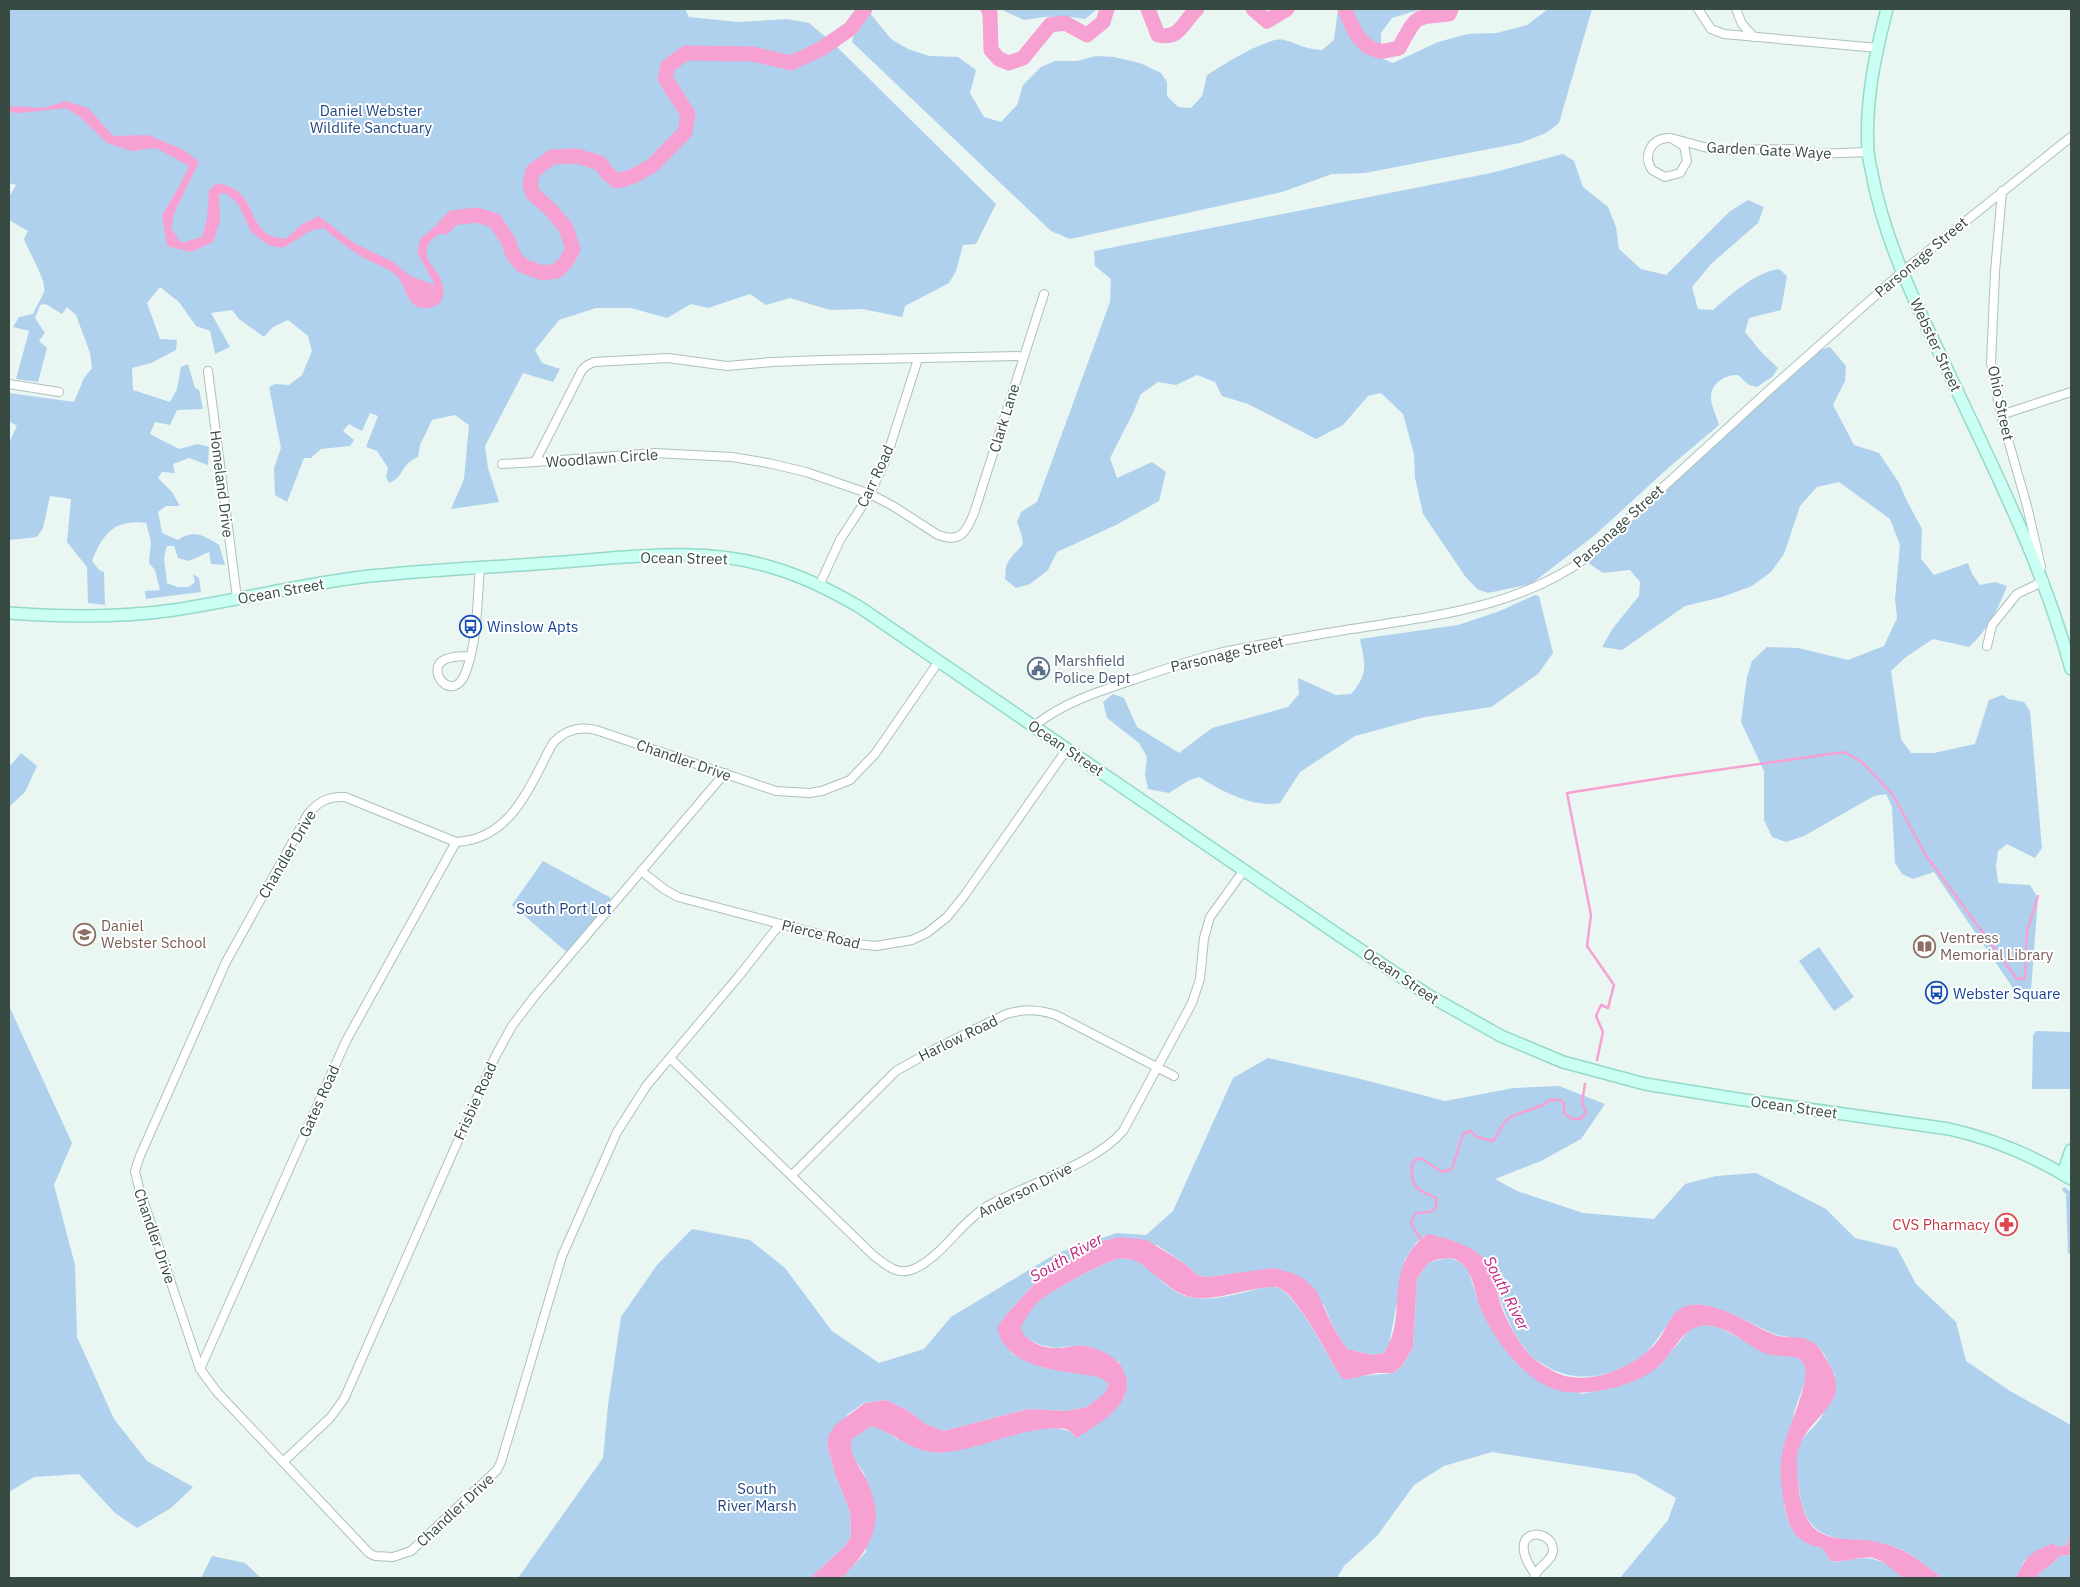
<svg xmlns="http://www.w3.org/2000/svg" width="2080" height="1587" viewBox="0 0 2080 1587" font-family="'IBM Plex Sans',sans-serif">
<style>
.green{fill:#afd1ed}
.water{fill:#f7a1d3}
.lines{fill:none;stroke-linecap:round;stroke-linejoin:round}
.stream{stroke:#f7a1d3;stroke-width:2.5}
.river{stroke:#f7a1d3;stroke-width:15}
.street-casing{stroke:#abc2ba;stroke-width:10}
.secondary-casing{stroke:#95dac8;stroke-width:14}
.street{stroke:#fff;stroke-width:8}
.secondary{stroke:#cafff3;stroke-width:11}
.labels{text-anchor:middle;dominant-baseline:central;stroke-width:4;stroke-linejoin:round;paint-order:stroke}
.park-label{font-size:15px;fill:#234683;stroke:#fff}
.street-label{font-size:15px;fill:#374b43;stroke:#fff}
.transit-label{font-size:15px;fill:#164399;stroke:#fff;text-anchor:start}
.service-label{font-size:15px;fill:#4e5e75;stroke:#fff;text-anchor:start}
.education-label{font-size:15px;fill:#785e54;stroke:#fff;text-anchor:start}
.health-label{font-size:15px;fill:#be3a42;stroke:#fff;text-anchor:end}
.water-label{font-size:16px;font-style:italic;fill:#c1257e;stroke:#fff}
</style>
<rect width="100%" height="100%" fill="#e9f6f2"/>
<!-- green -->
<g class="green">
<path d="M9 9H685L689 17 738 22 787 19 809 23 834 44 996 204 976 244 963 245 956 271 949 283 905 306 902 317 862 309 830 310 790 298 766 305 750 294 708 308 691 304 667 318 631 308H596L559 320 535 350 542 363 560 369 553 382 523 373 485 446 488 468 499 502 451 509 464 479 469 425 455 415 432 420 420 445 418 457C400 464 405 477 389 483L386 477 388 468 377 451 366 447 378 416 370 413 362 431 349 424 343 431 354 440 350 446 321 449 311 458H304L287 502 275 495 274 468 281 448 269 387 275 384 289 385 302 375 312 351 308 336 288 320 273 327 264 337 239 319 232 310 211 313 230 347 215 354 210 331 196 326 179 302 160 287 147 303 160 339 177 340 176 350 151 363 132 368 133 390 170 402 177 389 181 367 188 364 195 388 199 390 203 409 177 410 170 425 155 422 150 434 179 449 198 444 209 447 208 465 189 458 173 464 175 473 162 472 158 478 172 492 180 506H166L158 512 162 533 178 540C194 529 204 536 219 545L225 565 211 564 209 552 189 561 178 558 174 546H167L164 558 167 583 177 587H189L195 582 193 574 199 578 201 592 146 599 145 591 160 590 155 570 149 563 151 541 146 523C114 519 103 534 92 561L99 570 104 572 105 605 88 603 87 567 67 542 71 499 50 496 43 528 37 537 9 540V443L17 426 9 421V393L74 402 84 378 92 368 90 353 76 315 67 307 62 314 46 304 40 305 35 318 45 333 39 341 47 348 38 382 16 379 29 331 13 327 19 317 33 314C36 307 41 299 44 292 47 281 29 252 24 239L28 231 9 220V197L16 185 9 183Z"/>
<path d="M1000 9H1097L1085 19 1071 17H1044L1024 20Z"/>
<path d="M1338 9H1422L1392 18 1381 33V58L1393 63 1438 42 1468 34 1497 33 1527 25 1548 9H1592L1559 123 1546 133 1520 143 1365 173 1332 174 1282 192 1070 239 1051 231 852 42 857 24 869 12 891 39 908 49 929 56 958 57 976 70 970 93 984 117 1001 122 1017 105 1023 85 1041 67 1055 61H1077L1096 56 1114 57 1140 63 1161 73 1167 82V96L1178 107 1191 108 1202 96 1207 75C1223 65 1267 36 1284 40 1300 44 1304 49 1322 50L1334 40Z"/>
<path d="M1563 154 1574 161 1583 187 1608 207 1616 227 1619 249 1641 269 1666 275 1729 212 1748 200 1764 207 1758 223 1711 264 1692 287 1698 309 1713 310C1730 295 1756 272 1779 269L1787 276 1781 310 1749 318 1745 332 1762 353 1778 368 1773 376 1757 387 1749 385 1738 375C1724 375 1711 383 1711 398 1711 406 1717 417 1719 425L1667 469 1595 535 1531 584 1488 593 1477 589 1465 576 1423 514 1415 478 1414 454 1403 414 1381 393 1368 396 1343 425 1316 439 1248 404 1222 396 1215 382 1197 375 1176 385 1158 382 1141 394 1133 413 1110 458 1117 478 1152 462 1166 472 1159 501 1118 524 1057 552 1048 570 1030 584 1016 588 1005 579C1006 574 1005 566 1008 562 1022 541 1028 552 1017 522L1021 512 1037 502 1110 302 1111 279 1095 266 1094 251 1491 173Z"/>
<path d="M1830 347 1846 366 1845 381 1833 405 1854 445 1879 453 1899 483 1907 501 1922 529 1921 559 1934 575 1968 563 1972 574 1980 585 1995 582 2007 586C1999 608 1987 631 1969 647L1933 639 1906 657 1891 671 1901 739 1911 753H1934L1975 744 1989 700 2003 695 2008 699 2024 702 2030 711 2042 848 2035 858 2007 844 1998 851 1996 866 1998 883 2030 885 2038 898 2031 990 2025 997 2015 991 1934 872 1913 879 1902 874 1895 863 1892 807 1886 794 1874 796 1804 836 1786 842 1772 837 1764 820V771L1741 722 1747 677 1752 661 1767 647 1798 648 1848 660 1884 646 1897 618 1895 599 1900 545 1890 519 1839 482 1817 487 1800 506 1784 554 1771 572 1752 586 1722 597 1685 606 1622 650 1602 647 1613 628 1639 596 1640 582 1630 570 1603 573 1587 562 1820 350Z"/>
<path d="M1535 595 1539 596 1553 653 1538 674 1491 707 1425 717 1355 736 1300 772 1280 803C1252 808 1222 791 1199 777L1188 781 1169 793 1148 789 1145 775 1147 757 1139 743 1107 718 1103 702 1113 694 1124 698 1137 727 1179 753 1212 728 1288 707 1299 694 1298 678 1336 695 1351 694C1369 673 1365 665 1360 639L1458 625 1500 611Z"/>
<path d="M21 753 37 766 25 792 9 807V767Z"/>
<path d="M543 861 611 898 570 955 512 905Z"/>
<path d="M1819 947 1854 997 1834 1011 1799 961Z"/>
<path d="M9 1006 72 1143 54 1185 75 1265 77 1337 114 1419 147 1461 193 1487 171 1508 137 1528 115 1513 79 1474 34 1477 9 1492Z"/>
<path d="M2036 1031 2071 1032V1089H2032L2033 1035Z"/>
<path d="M1268 1058 1357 1078 1445 1101 1514 1088 1559 1086 1605 1104 1581 1139 1541 1161 1495 1179 1517 1191 1583 1213 1654 1219 1685 1184 1716 1176 1756 1173 1826 1209 1855 1238 1897 1248 1916 1284 1956 1322 1966 1361 2010 1391 2071 1425V1537L2069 1538 2067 1545 2055 1547V1543L2024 1561 2016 1578H1940L1939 1575C1926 1567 1912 1553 1898 1548 1852 1532 1806 1555 1799 1488 1797 1475 1795 1459 1799 1446 1804 1433 1816 1427 1822 1416 1829 1404 1831 1388 1835 1376 1823 1352 1822 1342 1794 1338 1786 1336 1779 1336 1772 1333 1755 1326 1712 1301 1694 1305 1668 1311 1662 1341 1642 1356 1612 1378 1574 1385 1543 1364 1539 1362 1534 1359 1531 1356 1511 1333 1501 1306 1494 1278L1427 1234 1416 1243 1405 1259 1389 1345 1384 1353 1373 1355 1347 1349 1333 1327 1324 1305 1245 1272 1207 1277 1199 1276 1185 1264 1157 1245 1119 1237 1088 1246 1076 1259 1063 1263 1035 1283 1005 1316 1012 1354 1045 1368 1102 1377 1109 1384 1106 1393 1087 1407 1066 1411 1028 1409 944 1431 927 1425 907 1410 886 1400 864 1403 848 1414 827 1445 835 1474 850 1512 851 1537 844 1547 810 1578H518L603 1458 608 1405 621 1317 657 1265 692 1229 750 1240 785 1268 832 1331 879 1363 924 1349 951 1317 1057 1253 1117 1233 1146 1235 1173 1211 1233 1078Z"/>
<path d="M2064 1187 2071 1192V1254L2068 1253 2066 1194 2062 1190Z"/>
<path d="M1120 1258C1126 1259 1134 1259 1139 1262 1155 1272 1166 1289 1185 1296 1201 1301 1221 1298 1237 1294 1249 1292 1266 1284 1278 1288 1295 1293 1328 1355 1337 1371L1363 1376 1393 1373 1402 1366 1413 1348 1417 1279 1428 1263 1447 1258 1459 1261 1468 1270 1480 1307 1493 1331 1581 1394 1613 1388 1647 1374 1659 1366 1692 1327 1704 1325 1719 1327 1768 1354 1789 1355 1800 1359 1806 1367 1805 1381 1794 1412 1784 1504C1787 1528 1797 1543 1822 1548L1831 1561C1841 1563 1845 1560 1854 1559 1878 1556 1888 1564 1906 1578H1620L1668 1520 1676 1498 1635 1474 1492 1452 1444 1466 1414 1485 1377 1536 1344 1566 1337 1578H842L866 1552C866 1529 869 1503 866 1480 864 1465 849 1462 851 1440L871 1426 885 1430 897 1439 997 1438 1029 1430 1057 1428 1069 1431 1077 1438 1112 1412 1125 1396 1119 1362 1099 1351 1070 1346 1057 1348 1041 1345 1029 1340 1022 1333 1020 1327C1026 1318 1031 1308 1039 1301 1053 1289 1102 1263 1120 1258Z"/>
<path d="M2071 1555V1578H2036C2042 1568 2053 1566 2059 1556Z"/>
<path d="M212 1556 245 1563 261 1578H201Z"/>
</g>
<!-- water -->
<g class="water">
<path d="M65 101 88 108 113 136 148 135 184 150 199 162 175 211 171 228 181 243 202 237 207 219 209 190 217 183C255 190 245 216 267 234 272 237 280 238 286 239L301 225 319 216 354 243 393 262 410 276 435 285 417 252 421 238 455 210 460 215C456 230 432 232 427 248 422 266 452 275 441 302 435 308 424 310 416 306 405 299 405 286 398 277 393 270 373 263 364 258 349 249 337 240 324 228L310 231 283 248 268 245 251 232 238 204 226 193 219 194 220 221 213 242 191 252 167 246 162 215 179 187 189 166 156 148 132 151 107 143 80 117 66 108 21 113 9 112V106L44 108Z"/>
<path d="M1427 1234C1443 1237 1473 1245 1484 1259 1493 1272 1496 1288 1500 1302 1504 1317 1521 1347 1532 1357 1537 1362 1546 1367 1553 1371 1585 1389 1634 1368 1656 1343 1666 1332 1670 1312 1684 1307 1711 1296 1751 1326 1775 1335 1787 1339 1802 1335 1812 1342 1820 1346 1823 1355 1828 1362 1853 1404 1813 1412 1800 1445 1794 1459 1798 1477 1799 1491 1801 1504 1805 1520 1815 1529 1829 1540 1848 1539 1864 1540 1875 1541 1887 1544 1897 1548 1912 1553 1926 1567 1939 1575L1940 1578C1932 1578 1913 1581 1905 1578 1895 1574 1888 1563 1876 1559 1862 1554 1846 1564 1831 1561L1822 1548C1795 1543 1788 1528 1784 1503 1781 1487 1779 1470 1782 1454 1786 1431 1808 1389 1805 1369 1805 1365 1802 1362 1800 1359 1789 1355 1777 1357 1767 1354 1745 1346 1726 1322 1701 1326 1683 1328 1672 1354 1659 1366 1636 1387 1579 1400 1551 1388 1521 1376 1492 1337 1480 1307 1474 1292 1474 1273 1460 1262 1451 1255 1437 1259 1428 1263L1417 1279 1413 1348 1402 1366 1393 1373H1377L1349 1379H1343L1337 1371C1328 1354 1295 1293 1279 1288 1264 1283 1218 1301 1196 1298 1176 1296 1164 1281 1148 1270 1145 1267 1141 1262 1136 1261 1131 1259 1123 1258 1118 1259 1103 1262 1049 1292 1038 1302 1031 1309 1026 1318 1021 1327 1023 1341 1044 1349 1058 1348 1067 1348 1075 1344 1084 1346 1099 1348 1116 1356 1123 1369 1139 1403 1100 1422 1077 1438 1074 1435 1071 1432 1068 1430 1061 1427 1052 1429 1045 1429 1008 1432 964 1456 931 1452 908 1449 893 1432 871 1426L851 1440C850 1457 859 1465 866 1479 887 1521 872 1547 842 1578H810L844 1547 851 1537 850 1512 835 1474 827 1445 829 1435 835 1425 865 1403 886 1400 907 1410 927 1425 944 1431 1028 1409 1066 1411 1087 1407 1105 1393 1109 1384C1100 1375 1092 1376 1080 1374 1048 1369 1006 1365 997 1328L1005 1316 1035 1283 1063 1263 1076 1259 1088 1246 1099 1242 1119 1237 1147 1240 1185 1264 1199 1276 1207 1277 1273 1268 1293 1273 1304 1279 1316 1290 1333 1327 1347 1349 1373 1355 1384 1353C1410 1313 1380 1272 1427 1234Z"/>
<path d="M2071 1537V1555L2059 1556C2053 1566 2042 1568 2036 1578H2016C2026 1555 2032 1551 2055 1543V1547L2067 1545 2069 1538Z"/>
</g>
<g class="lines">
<!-- stream -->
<g class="stream">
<path d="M1597 1060 1603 1032 1596 1016 1601 1005 1608 1008 1614 985 1587 946 1591 915 1567 793 1675 776 1844 752 1862 762 1893 795 1925 854 2017 979 2025 978 2027 931 2038 896"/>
<path d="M1422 1241 1414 1229 1411 1222 1416 1213 1430 1212 1436 1208V1198C1423 1192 1412 1189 1412 1174 1411 1167 1411 1164 1416 1159H1422L1442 1172 1452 1169 1463 1134 1470 1131 1477 1137 1493 1141C1499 1135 1501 1123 1508 1119 1522 1109 1538 1111 1550 1100H1560L1564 1103V1113L1572 1119H1580L1586 1113 1582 1102 1585 1084"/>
</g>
<!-- river -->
<g class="river">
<path d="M988 9 990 13 991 50 999 59 1009 63 1023 58 1050 25 1065 23 1087 35 1103 22 1107 9"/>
<path d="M1148 9 1158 35C1181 40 1183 21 1197 9"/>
<path d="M1253 9 1267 21 1287 9"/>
<path d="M1345 9C1351 25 1359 47 1379 51 1385 52 1393 49 1399 48 1417 16 1412 17 1449 14L1451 9"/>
<path d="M444 227 453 218 476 215 494 220 508 240 513 255 523 266 543 273 557 271 566 262 573 249 566 228 551 210 533 194 530 184 533 171 552 157 577 156 600 163 608 174 617 181 634 176 653 165 685 132 688 114 665 78 668 66 686 53 753 54 791 63 821 49 850 29 865 9"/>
</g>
<defs>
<g id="street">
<path d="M1698 9 1711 29 1724 34 1878 48"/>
<path d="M1736 9 1742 24 1754 37"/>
<path d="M1671 138 1684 146 1687 161 1680 173 1665 177 1652 170C1642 154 1652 137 1671 138L1715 150 1794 149 1816 154 1868 152"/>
<path d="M2002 191 1995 272 1991 363 2001 415 2027 506 2041 567"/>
<path d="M1023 356 822 360 772 362 727 366 668 358 594 362 586 366 582 370 535 462 655 453 732 457 768 463 806 472 870 494 893 506 938 535C960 543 966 533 974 513L1044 294"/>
<path d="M208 371 237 598"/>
<path d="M9 384 59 392"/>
<path d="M2001 415 2071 392"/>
<path d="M502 464 535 462"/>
<path d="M819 586 840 540 870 494 886 459 918 359"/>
<path d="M1987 646 1992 625 2017 594 2044 581"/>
<path d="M470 656C462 656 453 656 446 659 423 668 452 705 465 674 478 641 477 602 480 567"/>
<path d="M1034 726C1064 702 1100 691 1136 679 1165 669 1194 659 1223 652 1257 645 1292 639 1327 633 1415 618 1512 612 1586 558L1768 391 1902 272 2071 137"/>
<path d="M641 871 664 889 678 897 857 944 876 946 912 940 927 933 947 917 964 896 1067 749"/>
<path d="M780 924 739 976 647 1085 617 1132 562 1256 501 1462 497 1470 411 1551 393 1557 375 1556 369 1553 217 1392 200 1369 139 1188 135 1171 140 1156 226 962 308 814C318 802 328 796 345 797L456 842C513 839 530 784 553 743 565 730 579 726 596 730L776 791 809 793 822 791 850 780 875 754 939 661"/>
<path d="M670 1058 874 1256C885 1264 896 1275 911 1270 939 1260 958 1226 983 1209 991 1203 1001 1199 1010 1195 1045 1178 1098 1160 1123 1131L1192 1003 1200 979 1204 938 1210 917 1244 870"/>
<path d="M792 1175 896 1071 935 1049 1006 1014C1024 1009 1038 1009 1056 1015L1174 1076"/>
<path d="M200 1369 346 1041 456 842"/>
<path d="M283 1462 330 1418 344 1399 495 1057 512 1026 534 997 725 773"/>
<path d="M1534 1578C1536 1567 1554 1561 1553 1549 1551 1526 1502 1528 1535 1574"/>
</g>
<g id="secondary">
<path d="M1887 9C1875 55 1865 102 1868 150 1868 157 1870 163 1871 169 1883 235 1910 292 1939 352 1987 456 2041 558 2071 669"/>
<path d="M9 613C64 617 119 618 174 610 234 601 293 586 354 578 419 570 484 568 549 563 623 558 703 545 774 568 805 577 834 592 861 608L1337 934 1428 995 1501 1036 1563 1062 1645 1084 1738 1099 1949 1129C1994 1139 2032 1155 2071 1179"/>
<path d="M2063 1174 2071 1150"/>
</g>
</defs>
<!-- street casing -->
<use href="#street" class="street-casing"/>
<!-- secondary casing -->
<use href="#secondary" class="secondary-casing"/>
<!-- street -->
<use href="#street" class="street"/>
<!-- secondary -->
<use href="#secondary" class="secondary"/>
</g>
<!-- icons -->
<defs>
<symbol id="bus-ring" viewBox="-11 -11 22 22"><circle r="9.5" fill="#fff" stroke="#1a4fb4" stroke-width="1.5"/><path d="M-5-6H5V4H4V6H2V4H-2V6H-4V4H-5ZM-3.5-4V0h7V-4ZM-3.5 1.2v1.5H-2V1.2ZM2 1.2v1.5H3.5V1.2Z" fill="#1a4fb4"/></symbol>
<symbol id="civic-ring" viewBox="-11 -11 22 22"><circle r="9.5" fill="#fff" stroke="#5c6f8a" stroke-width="1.5"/><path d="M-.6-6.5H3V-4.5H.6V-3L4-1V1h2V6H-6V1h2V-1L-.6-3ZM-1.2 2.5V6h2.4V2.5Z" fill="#5c6f8a"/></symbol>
<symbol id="school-ring" viewBox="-11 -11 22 22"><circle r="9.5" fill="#fff" stroke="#8d6e63" stroke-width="1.5"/><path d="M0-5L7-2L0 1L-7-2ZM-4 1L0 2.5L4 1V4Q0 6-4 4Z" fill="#8d6e63"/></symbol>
<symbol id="library-ring" viewBox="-11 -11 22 22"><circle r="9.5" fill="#fff" stroke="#8d6e63" stroke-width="1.5"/><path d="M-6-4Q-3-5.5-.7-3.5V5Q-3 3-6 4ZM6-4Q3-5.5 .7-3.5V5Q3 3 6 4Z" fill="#8d6e63"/></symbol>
<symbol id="pharmacy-ring" viewBox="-11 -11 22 22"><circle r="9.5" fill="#fff" stroke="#e0444e" stroke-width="1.5"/><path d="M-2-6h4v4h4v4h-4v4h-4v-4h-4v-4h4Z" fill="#e0444e"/></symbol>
</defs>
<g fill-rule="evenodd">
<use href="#bus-ring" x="458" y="614" width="25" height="25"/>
<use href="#civic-ring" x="1026" y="656" width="25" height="25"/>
<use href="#school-ring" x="72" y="922" width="25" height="25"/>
<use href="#library-ring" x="1912" y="934" width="25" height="25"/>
<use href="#bus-ring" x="1924" y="980" width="25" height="25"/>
<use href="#pharmacy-ring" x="1994" y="1212" width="25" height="25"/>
</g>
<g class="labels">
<!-- park labels -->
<g class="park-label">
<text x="371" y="110">Daniel Webster<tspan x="371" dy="17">Wildlife Sanctuary</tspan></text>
<text x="564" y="908">South Port Lot</text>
<text x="757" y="1488">South<tspan x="757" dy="17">River Marsh</tspan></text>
</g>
<!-- street labels -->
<g class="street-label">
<text transform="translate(1769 150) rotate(3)">Garden Gate Waye</text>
<text transform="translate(1921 257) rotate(-40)">Parsonage Street</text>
<text transform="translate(1936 345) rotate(65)">Webster Street</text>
<text transform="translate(2001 403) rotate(78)">Ohio Street</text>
<text transform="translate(1004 418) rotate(-73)">Clark Lane</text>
<text transform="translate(602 458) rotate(-4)">Woodlawn Circle</text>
<text transform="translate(875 476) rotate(-65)">Carr Road</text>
<text transform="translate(222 484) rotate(83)">Homeland Drive</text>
<text transform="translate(1618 526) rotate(-42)">Parsonage Street</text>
<text transform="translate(684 558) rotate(1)">Ocean Street</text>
<text transform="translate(281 591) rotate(-10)">Ocean Street</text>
<text transform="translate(1227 654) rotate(-13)">Parsonage Street</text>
<text transform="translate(1066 748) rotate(34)">Ocean Street</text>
<text transform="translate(684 760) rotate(19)">Chandler Drive</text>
<text transform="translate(287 854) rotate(-60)">Chandler Drive</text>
<text transform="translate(821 934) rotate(14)">Pierce Road</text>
<text transform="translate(1401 976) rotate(34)">Ocean Street</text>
<text transform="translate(958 1038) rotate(-26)">Harlow Road</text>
<text transform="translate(319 1101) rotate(-66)">Gates Road</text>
<text transform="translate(475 1101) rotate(-66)">Frisbie Road</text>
<text transform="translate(1794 1107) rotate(8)">Ocean Street</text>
<text transform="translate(1025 1190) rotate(-27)">Anderson Drive</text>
<text transform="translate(155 1236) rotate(71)">Chandler Drive</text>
<text transform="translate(455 1510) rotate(-43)">Chandler Drive</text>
</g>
<!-- transit labels -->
<g class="transit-label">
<text x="487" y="626">Winslow Apts</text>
<text x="1953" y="993">Webster Square</text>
</g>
<!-- service labels -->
<g class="service-label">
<text x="1054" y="660">Marshfield<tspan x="1054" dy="17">Police Dept</tspan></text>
</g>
<!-- education labels -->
<g class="education-label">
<text x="101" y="925">Daniel<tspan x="101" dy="17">Webster School</tspan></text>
<text x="1940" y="937">Ventress<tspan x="1940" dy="17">Memorial Library</tspan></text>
</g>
<!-- health labels -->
<g class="health-label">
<text x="1990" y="1224">CVS Pharmacy</text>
</g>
<!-- water labels -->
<g class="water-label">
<text transform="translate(1066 1257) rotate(-30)">South River</text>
<text transform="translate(1507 1293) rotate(63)">South River</text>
</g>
</g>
<!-- border -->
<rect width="2080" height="1587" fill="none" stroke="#374b43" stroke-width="20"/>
</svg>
